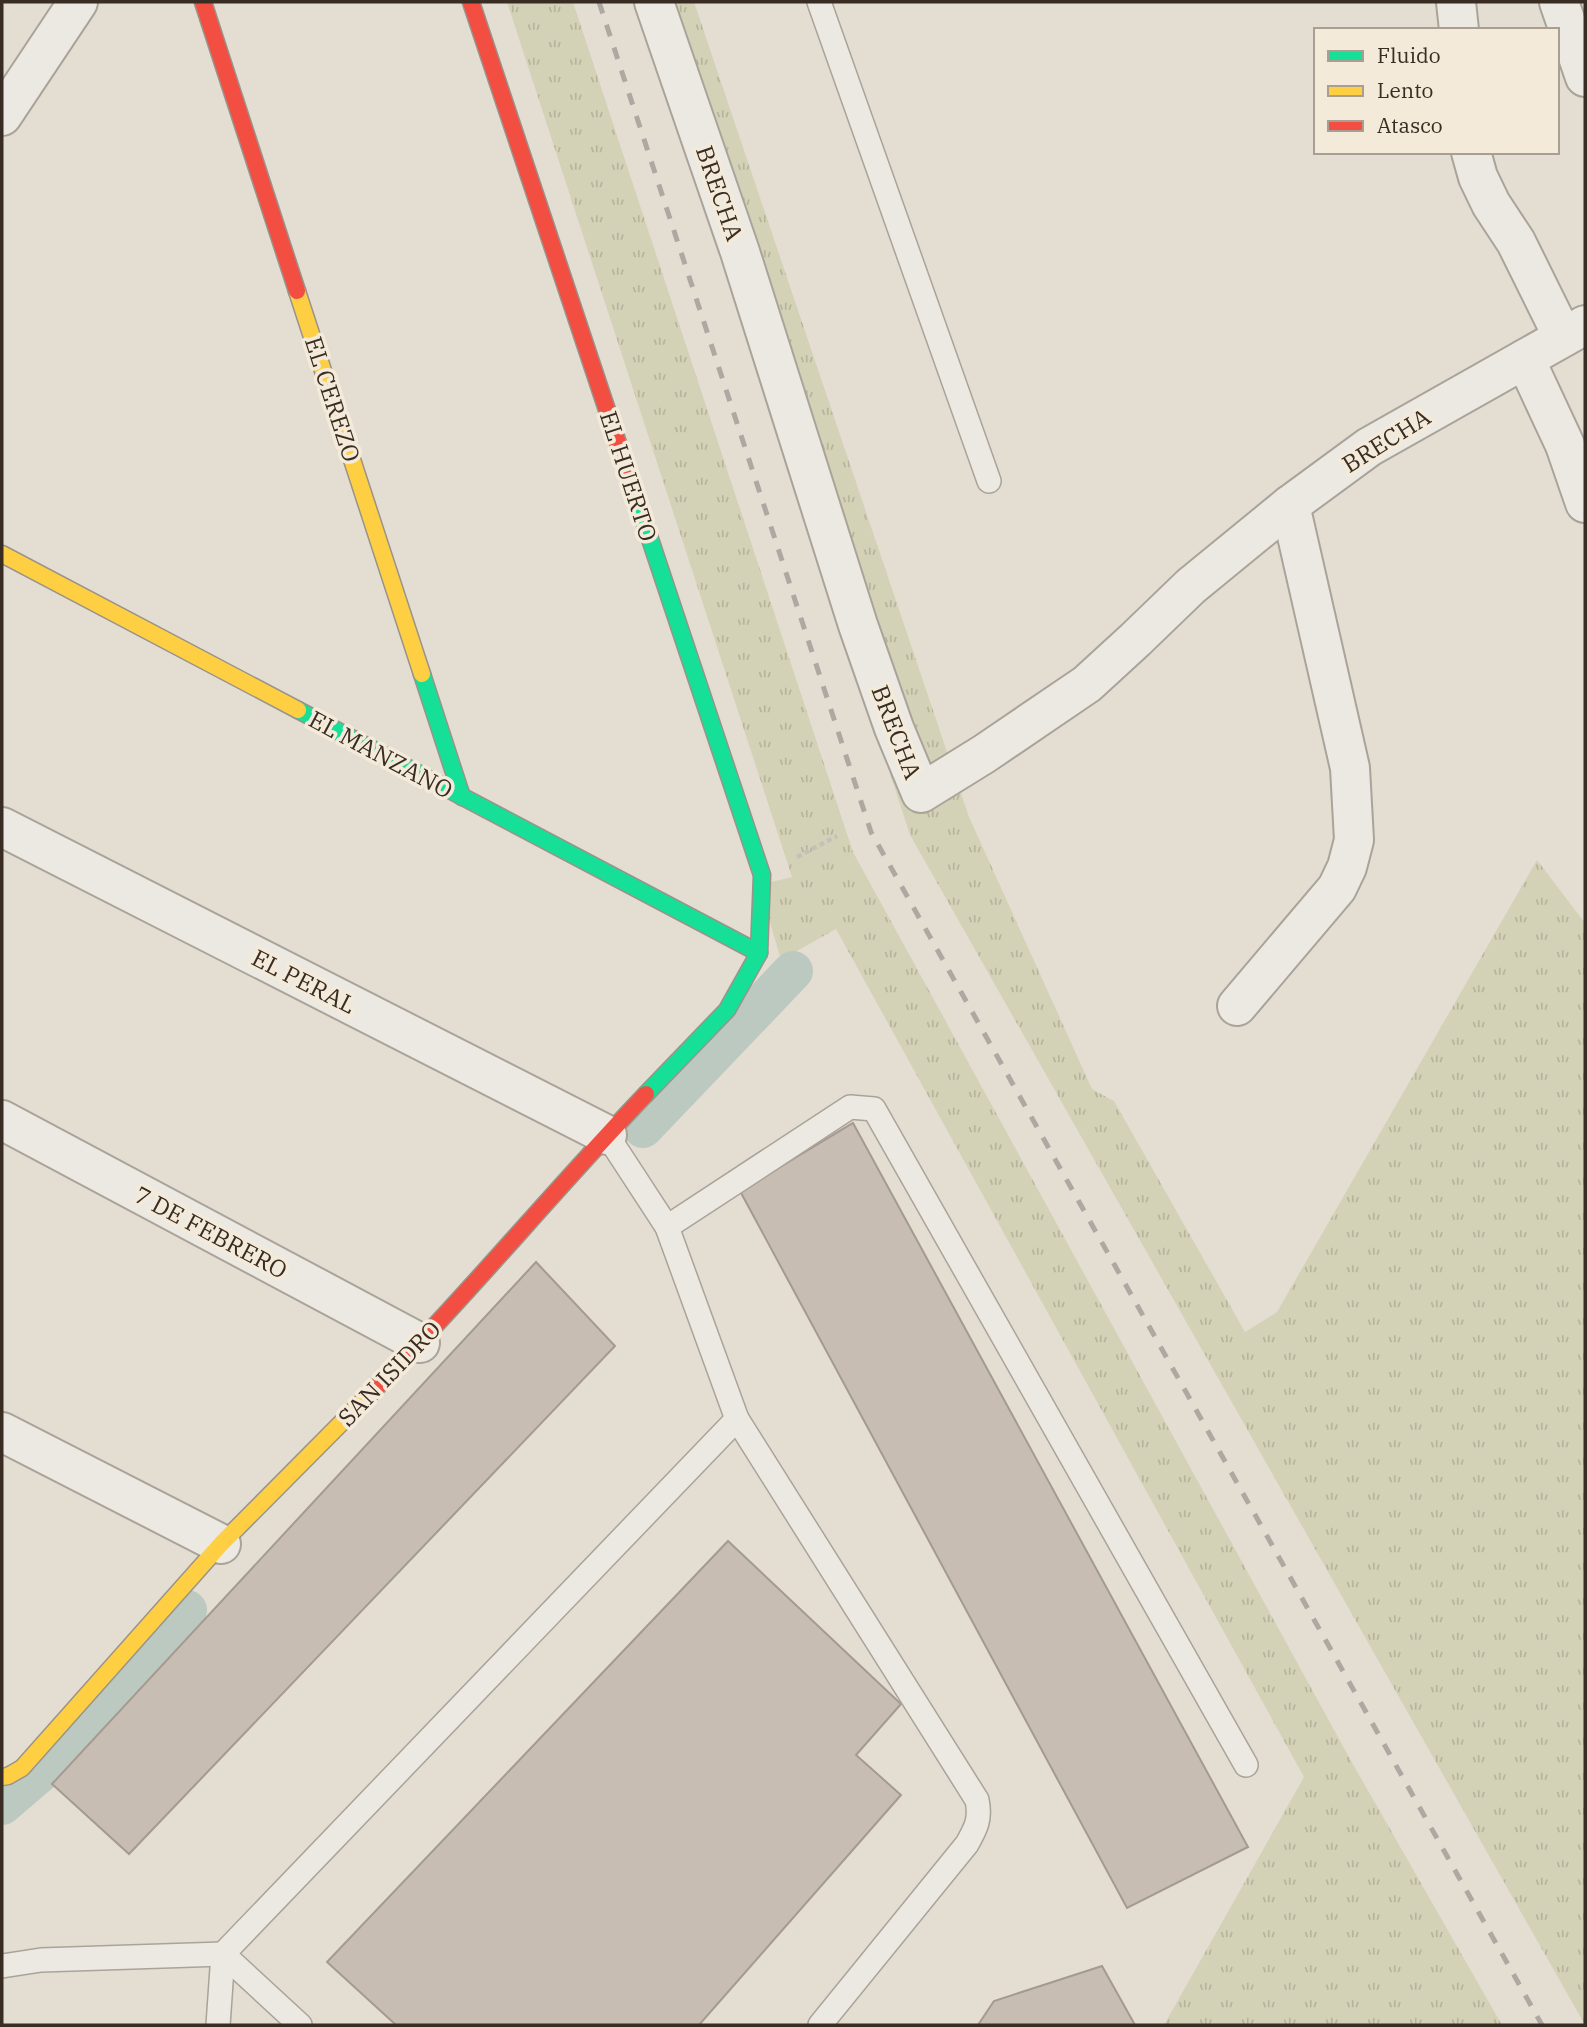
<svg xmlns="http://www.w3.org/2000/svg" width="1587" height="2027" viewBox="0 0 1587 2027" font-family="'IBM Plex Serif',serif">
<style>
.grass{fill:url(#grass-tufts)}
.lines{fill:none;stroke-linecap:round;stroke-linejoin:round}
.canal{stroke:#bcc9c0;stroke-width:40}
.building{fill:#c7bdb3;stroke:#a59a91;stroke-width:2}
.lane-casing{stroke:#aaa39a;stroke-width:26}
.street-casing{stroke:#aaa39a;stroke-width:42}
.fast-casing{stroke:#9a938a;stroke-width:19}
.slow-casing{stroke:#9a938a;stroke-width:19}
.jam-casing{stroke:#9a938a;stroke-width:19}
.path{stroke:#c5c0ba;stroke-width:4.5;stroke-dasharray:5 3.5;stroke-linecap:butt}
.lane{stroke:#ece9e3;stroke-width:23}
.street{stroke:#ece9e3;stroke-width:38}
.fast{stroke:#16e098;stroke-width:16}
.slow{stroke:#ffcf43;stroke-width:16}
.jam{stroke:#f24e42;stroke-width:16}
.rail{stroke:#ada8a2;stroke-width:5;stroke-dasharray:12 12;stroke-linecap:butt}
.labels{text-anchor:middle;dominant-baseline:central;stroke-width:7;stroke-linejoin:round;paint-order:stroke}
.street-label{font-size:24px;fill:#392c23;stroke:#f3eada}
</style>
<defs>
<pattern id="grass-tufts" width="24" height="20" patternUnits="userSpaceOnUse" patternTransform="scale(1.75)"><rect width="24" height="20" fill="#d4d2b6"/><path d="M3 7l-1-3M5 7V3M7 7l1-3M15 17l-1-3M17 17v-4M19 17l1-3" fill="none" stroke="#b7b49c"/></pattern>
</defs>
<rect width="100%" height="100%" fill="#e4ddd2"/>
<!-- grass -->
<g class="grass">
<path d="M507 2H573L853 852 1350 1759 1502 2025H1164L1304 1777 836 929 781 960 759 885 792 877Z"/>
<path d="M639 2H694L969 817 1092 1089 1114 1101 1245 1332 1277 1312 1537 860 1585 923V2025L910 835Z"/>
</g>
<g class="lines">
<!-- canal -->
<g class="canal">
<path d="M643 1128 793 971"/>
<path d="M2 1805 65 1751 187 1610"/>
</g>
</g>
<!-- building -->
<g class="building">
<path d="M853 1123 1248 1847 1127 1908 740 1191Z"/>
<path d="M536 1262 615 1346 129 1854 52 1784Z"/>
<path d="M728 1541 901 1704 856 1755 901 1795 699 2025H396L327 1962Z"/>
<path d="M1102 1966 1135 2025H978L994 2001Z"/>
</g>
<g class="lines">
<defs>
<g id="lane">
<path d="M819 2 989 481"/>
<path d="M667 1227 850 1107 874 1109 1246 1765"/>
<path d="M737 1419 977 1800C981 1819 976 1828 967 1844L820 2025"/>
<path d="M2 1966 41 1960 223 1954 300 2025"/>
<path d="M218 2025 223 1954 737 1419 667 1227 607 1135"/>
</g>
<g id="street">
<path d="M654 2 740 252 858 625 894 728 921 793 984 754 1087 684 1135 640 1191 586 1290 505 1369 447 1585 325"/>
<path d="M1456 2 1459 30"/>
<path d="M1559 2 1585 77"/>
<path d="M2 116 78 2"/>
<path d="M1471 152 1478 177 1491 204 1516 242 1563 337"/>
<path d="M1525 359 1565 445 1585 503"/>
<path d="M2 827 607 1135"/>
<path d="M1237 1006 1337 888 1347 867 1354 840 1350 768 1290 505"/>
<path d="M2 1120 420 1343"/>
<path d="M2 1432 221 1544"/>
</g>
<g id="fast">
<path d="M627 470 762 875 759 953 727 1010 646 1094"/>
<path d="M422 674 462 797"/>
<path d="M298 710 759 953"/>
</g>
<g id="slow">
<path d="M297 291 422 674"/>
<path d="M2 554 298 710"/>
<path d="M2 1777 8 1776 22 1768 221 1544 372 1392"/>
</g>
<g id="jam">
<path d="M203 2 297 291"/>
<path d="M471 2 627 470"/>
<path d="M372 1392C467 1296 553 1191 646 1094"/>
</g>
</defs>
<!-- lane casing -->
<use href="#lane" class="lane-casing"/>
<!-- street casing -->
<use href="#street" class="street-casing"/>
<!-- fast casing -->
<use href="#fast" class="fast-casing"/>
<!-- slow casing -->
<use href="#slow" class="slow-casing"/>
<!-- jam casing -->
<use href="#jam" class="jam-casing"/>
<!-- path -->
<path class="path" d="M797 857 837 836"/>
<!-- lane -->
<use href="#lane" class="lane"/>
<!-- street -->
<use href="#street" class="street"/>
<!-- fast -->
<use href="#fast" class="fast"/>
<!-- slow -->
<use href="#slow" class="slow"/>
<!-- jam -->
<use href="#jam" class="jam"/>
<!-- rail -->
<path class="rail" d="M599 2 871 832 1542 2025"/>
</g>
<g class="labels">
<!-- street labels -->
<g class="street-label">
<text transform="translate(720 193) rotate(71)">BRECHA</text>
<text transform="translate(333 399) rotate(72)">EL CEREZO</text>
<text transform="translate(1386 440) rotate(-32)">BRECHA</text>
<text transform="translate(629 476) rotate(72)">EL HUERTO</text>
<text transform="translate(897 732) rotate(69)">BRECHA</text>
<text transform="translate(381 754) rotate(28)">EL MANZANO</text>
<text transform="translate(304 981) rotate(27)">EL PERAL</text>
<text transform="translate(211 1232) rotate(28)">7 DE FEBRERO</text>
<text transform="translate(389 1373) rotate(-46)">SAN ISIDRO</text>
</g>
</g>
<!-- border -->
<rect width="1587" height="2027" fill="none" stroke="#392c23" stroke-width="7"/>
<!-- legend -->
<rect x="1314" y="28" width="245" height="126" fill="#f3eada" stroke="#a99e91" stroke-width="2"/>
<rect x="1328" y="51" width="35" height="10" fill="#16e098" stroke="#a99e91" stroke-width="2"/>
<text x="1377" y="63" font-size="21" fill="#392c23">Fluido</text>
<rect x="1328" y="86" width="35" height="10" fill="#ffcf43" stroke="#a99e91" stroke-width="2"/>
<text x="1377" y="98" font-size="21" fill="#392c23">Lento</text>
<rect x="1328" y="121" width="35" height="10" fill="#f24e42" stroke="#a99e91" stroke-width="2"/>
<text x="1377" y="133" font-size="21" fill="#392c23">Atasco</text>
</svg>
